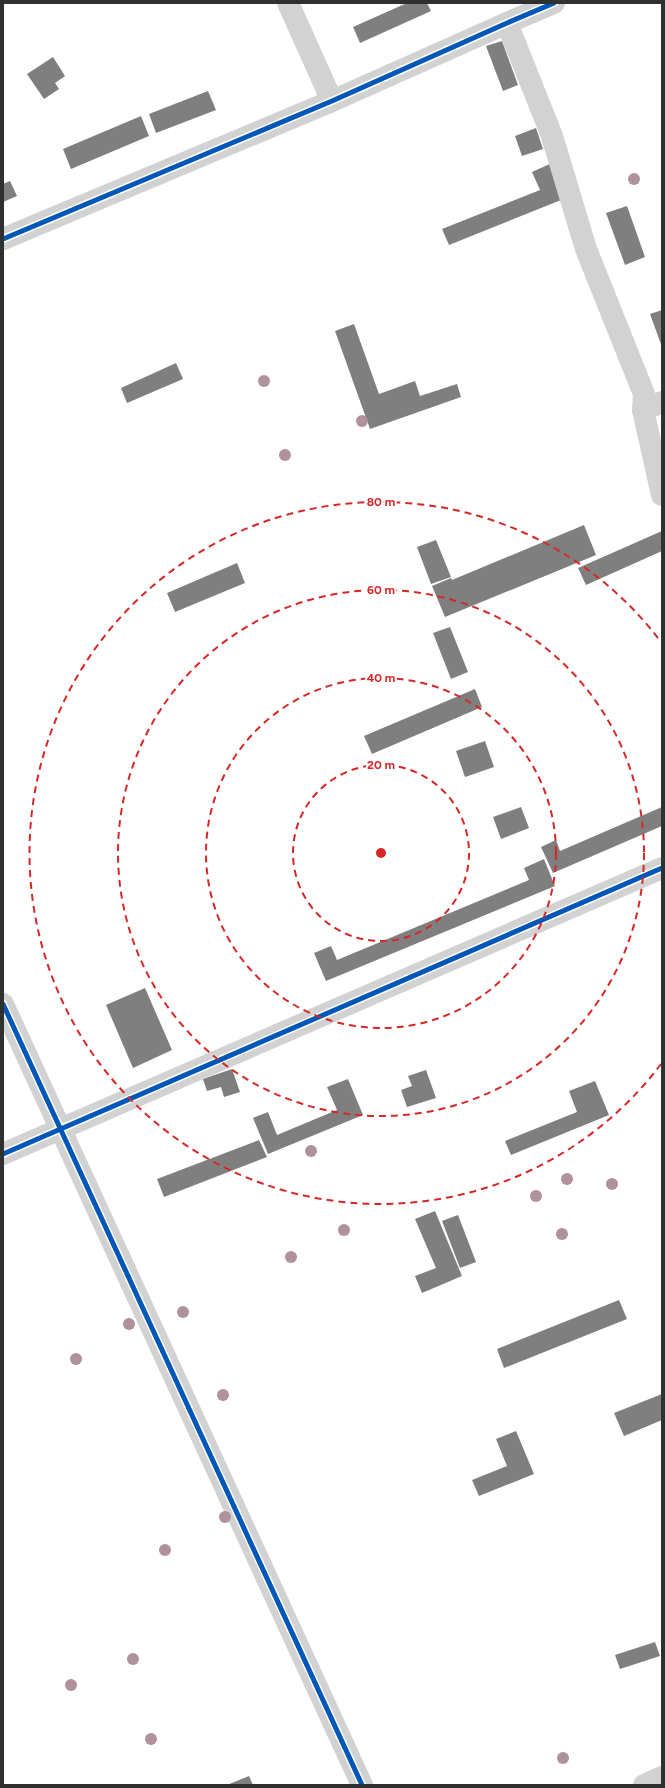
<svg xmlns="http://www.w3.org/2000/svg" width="665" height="1788" viewBox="0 0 665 1788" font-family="Figtree,sans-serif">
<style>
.building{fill:#7f7f7f}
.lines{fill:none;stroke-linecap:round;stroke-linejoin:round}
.street{stroke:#d2d2d2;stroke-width:22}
.cycleway-casing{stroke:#fff;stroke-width:8}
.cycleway{stroke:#0057b8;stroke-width:5}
.tree{fill:#b0929b}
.ring{fill:none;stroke:#d62828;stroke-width:2;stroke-dasharray:7 5}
.centre{fill:#d62828;stroke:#fff;stroke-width:2}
.ring-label{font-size:12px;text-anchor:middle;font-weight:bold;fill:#d62828;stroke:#fff;stroke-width:4;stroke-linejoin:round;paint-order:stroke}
</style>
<rect width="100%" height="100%" fill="#fff"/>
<!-- building -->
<g class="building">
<path d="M407 3H427L431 11 360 43 353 27Z"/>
<path d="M502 41 518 85 503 91 486 46Z"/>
<path d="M53 57 65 76 55 83 59 89 44 99 27 74Z"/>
<path d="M208 91 216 110 156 133 149 114Z"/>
<path d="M141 116 149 136 71 169 63 149Z"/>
<path d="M536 128 543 149 522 156 515 136Z"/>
<path d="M552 163 566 198 449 245 442 229 540 190 532 172Z"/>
<path d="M10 181 17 196 3 202V184Z"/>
<path d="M627 206 645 257 625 265 606 213Z"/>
<path d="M662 310V347L650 314Z"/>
<path d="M354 324 379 394 415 381 420 396 457 384 461 397 370 429 335 331Z"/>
<path d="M176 363 183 379 127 403 121 388Z"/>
<path d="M584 525 596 555 445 617 432 586 451 578 452 580Z"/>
<path d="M662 531V551L586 585 578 568Z"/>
<path d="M436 540 451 577 431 584 417 547Z"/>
<path d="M237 563 245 583 175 612 167 593Z"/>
<path d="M450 627 468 672 451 679 433 633Z"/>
<path d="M475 689 482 707 372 754 364 736Z"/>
<path d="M485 741 494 767 465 777 456 751Z"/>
<path d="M521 807 529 828 501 839 493 817Z"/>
<path d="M662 807V826L553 873 541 847 556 840 560 851Z"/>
<path d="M544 859 555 886 326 981 314 953 331 946 337 960 529 880 524 868Z"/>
<path d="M145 988 172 1050 133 1068 106 1005Z"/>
<path d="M232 1069 240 1092 224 1097 221 1087 207 1091 203 1079Z"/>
<path d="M426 1070 436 1098 407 1107 401 1090 412 1086 408 1076Z"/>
<path d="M348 1079 363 1115 268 1154 253 1118 268 1112 277 1135 337 1110 327 1087Z"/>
<path d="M595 1081 609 1115 511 1155 505 1141 577 1112 569 1091Z"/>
<path d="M259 1140 267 1157 164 1197 157 1179Z"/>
<path d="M435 1211 462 1276 422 1293 415 1276 436 1268 415 1219Z"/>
<path d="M458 1215 476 1262 460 1268 442 1221Z"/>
<path d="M619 1300 627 1319 504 1368 497 1349Z"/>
<path d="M662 1394V1420L624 1436 614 1413Z"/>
<path d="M516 1431 534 1474 479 1496 472 1480 507 1466 496 1439Z"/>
<path d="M655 1642 660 1656 620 1669 615 1655Z"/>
<path d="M249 1776 253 1785H227Z"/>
</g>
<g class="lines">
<!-- street -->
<g class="street">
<path d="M288 3 332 101"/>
<path d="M507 23 552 136 586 249 644 394 643 410 662 495"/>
<path d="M3 239 332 101 507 23 554 3"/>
<path d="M643 410 662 402"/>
<path d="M3 1004 362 1785"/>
<path d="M3 1154 662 868"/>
<path d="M644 1785 662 1777"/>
</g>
<defs>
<g id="cycleway">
<path d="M3 239 332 101 507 23 554 3"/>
<path d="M3 1004 362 1785"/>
<path d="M3 1154 662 868"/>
</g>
</defs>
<!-- cycleway casing -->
<use href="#cycleway" class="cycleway-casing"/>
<!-- cycleway -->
<use href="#cycleway" class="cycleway"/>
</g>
<!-- trees -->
<g class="tree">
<circle cx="634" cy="179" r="6"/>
<circle cx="264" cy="381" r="6"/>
<circle cx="362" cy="421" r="6"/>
<circle cx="285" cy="455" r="6"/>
<circle cx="311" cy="1151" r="6"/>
<circle cx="567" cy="1179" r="6"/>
<circle cx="612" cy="1184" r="6"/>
<circle cx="536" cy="1196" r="6"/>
<circle cx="344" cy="1230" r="6"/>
<circle cx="562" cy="1234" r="6"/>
<circle cx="291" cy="1257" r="6"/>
<circle cx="183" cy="1312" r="6"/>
<circle cx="129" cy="1324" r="6"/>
<circle cx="76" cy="1359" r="6"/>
<circle cx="223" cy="1395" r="6"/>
<circle cx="225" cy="1517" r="6"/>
<circle cx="165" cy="1550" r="6"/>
<circle cx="133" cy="1659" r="6"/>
<circle cx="71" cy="1685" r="6"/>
<circle cx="151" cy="1739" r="6"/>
<circle cx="563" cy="1758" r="6"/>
</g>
<!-- distance rings -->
<g class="ring">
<circle cx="381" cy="853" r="88"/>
<circle cx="381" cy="853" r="175"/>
<circle cx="381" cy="853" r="263"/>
<path d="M661 1064A351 351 0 1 1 661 642"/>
</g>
<circle cx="381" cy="853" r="6" class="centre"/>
<g class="ring-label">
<text x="381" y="506">80 m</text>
<text x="381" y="594">60 m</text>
<text x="381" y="682">40 m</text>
<text x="381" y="769">20 m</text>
</g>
<!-- border -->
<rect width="665" height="1788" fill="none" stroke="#303030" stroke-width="8"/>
</svg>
